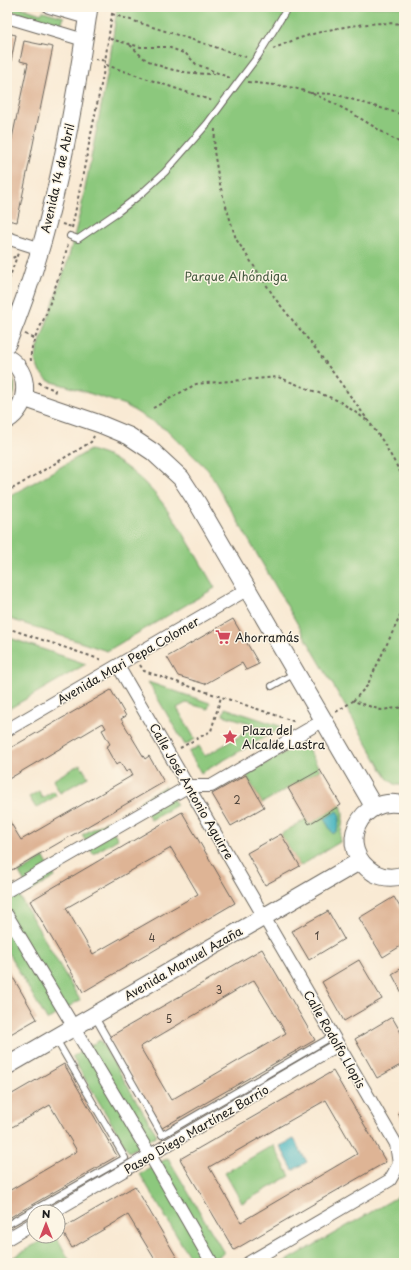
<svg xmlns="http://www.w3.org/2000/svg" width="411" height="1270" viewBox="0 0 411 1270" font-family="'Playpen Sans',sans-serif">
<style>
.green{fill:#8cc87d;stroke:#54724c}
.water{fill:#45b4bf;stroke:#30686e}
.building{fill:#deb495;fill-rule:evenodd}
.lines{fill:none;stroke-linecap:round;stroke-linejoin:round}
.lane-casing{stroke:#69645c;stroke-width:8}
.street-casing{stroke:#69645c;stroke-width:14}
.secondary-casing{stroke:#69645c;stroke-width:19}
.path{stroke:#69645c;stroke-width:2;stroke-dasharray:3 3;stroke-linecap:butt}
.lane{stroke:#fff;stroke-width:6}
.street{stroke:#fff;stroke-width:12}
.secondary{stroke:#fff;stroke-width:17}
.labels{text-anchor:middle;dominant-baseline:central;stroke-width:3;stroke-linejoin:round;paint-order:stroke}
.number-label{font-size:10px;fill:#4c423a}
.street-label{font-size:12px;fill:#1c1c1c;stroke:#fcf5e5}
.park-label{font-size:12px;fill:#43583e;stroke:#fcf5e5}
.poi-label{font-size:12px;fill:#1c1c1c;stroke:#fcf5e5;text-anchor:start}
</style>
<rect width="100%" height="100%" fill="#fcf5e5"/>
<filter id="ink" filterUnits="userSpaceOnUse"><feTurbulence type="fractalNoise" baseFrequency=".025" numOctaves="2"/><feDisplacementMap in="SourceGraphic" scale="8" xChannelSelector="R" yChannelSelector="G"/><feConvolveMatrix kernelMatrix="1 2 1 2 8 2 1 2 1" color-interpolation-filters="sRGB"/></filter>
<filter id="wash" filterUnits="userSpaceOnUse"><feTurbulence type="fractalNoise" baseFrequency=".012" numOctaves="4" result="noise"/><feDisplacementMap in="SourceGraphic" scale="16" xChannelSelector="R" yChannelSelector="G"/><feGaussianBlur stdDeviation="0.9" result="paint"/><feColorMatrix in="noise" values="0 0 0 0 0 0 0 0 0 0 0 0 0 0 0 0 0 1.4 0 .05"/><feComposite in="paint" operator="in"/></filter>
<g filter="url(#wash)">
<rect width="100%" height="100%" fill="#f9ead4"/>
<!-- green -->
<g class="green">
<path d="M7 7H20L41 14 43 11 64 17 59 30 38 23 39 20 7 9Z"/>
<path d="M117 7H404V785H396L387 778 208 470 168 431 125 405 70 387 49 381 40 373 35 360 38 348 68 260 81 209 109 66Z"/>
<path d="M7 370C17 380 17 396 7 406Z"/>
<path d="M90 450C98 453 108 455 115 460 164 489 187 541 215 588L107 651 7 618V498Z"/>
<path d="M7 637 86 664 7 710Z"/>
<path d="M148 682 210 703 208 709 186 703 177 708 195 739 185 745Z"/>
<path d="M225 708 283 727 201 773 189 752 199 746 205 756 254 728 253 724 223 715Z"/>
<path d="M304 741 320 770 262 803 246 775Z"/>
<path d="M80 764 88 777 60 793 53 780Z"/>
<path d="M165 786 177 805 151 820 140 801Z"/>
<path d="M39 791 42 798 54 791 56 796 36 808 29 797Z"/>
<path d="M341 805C346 818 340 829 340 842L300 866 281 834 306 819 309 824Z"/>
<path d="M107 821 118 839 93 854 82 835Z"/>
<path d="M44 858 55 877 30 892 19 873Z"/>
<path d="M7 875 80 1000 47 1020 7 951Z"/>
<path d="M100 1040 157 1135 129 1152 72 1057Z"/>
<path d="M273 1145 290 1176 242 1203 225 1173Z"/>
<path d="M168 1158 224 1253 207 1263H193L140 1174Z"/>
<path d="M404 1193V1263H283Z"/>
<path d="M49 1236H56L71 1263H7V1261Z"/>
</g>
<!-- water -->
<g class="water">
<path d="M337 811 340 816 337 831 333 834 324 819Z"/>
<path d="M294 1139 307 1162 293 1170 280 1146Z"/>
</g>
<g id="blocks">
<!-- building -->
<g class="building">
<path d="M7 33 16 35 11 61 7 60Z"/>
<path d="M24 41 53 47 17 222 7 220V162L28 63 20 61Z"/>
<path d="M233 619 259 664 246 670 242 663 205 684 178 676 167 657Z"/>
<path d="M111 690 126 716 121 719 145 759 149 756 164 782 12 870 7 861V817L21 840 133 775 130 769 126 772 120 762 116 765 106 747 110 744 102 730 106 728 103 723 7 780V750Z"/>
<path d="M320 770 341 805 309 824 288 788Z"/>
<path d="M246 775 264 807 231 826 212 794Z"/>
<path d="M182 812 235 903 83 992 30 901ZM171 848 198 894 93 954 66 908Z"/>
<path d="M281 834 300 866 265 885 247 853Z"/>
<path d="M394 897 404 914V944L383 957 359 918Z"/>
<path d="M328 911 344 939 309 960 292 931Z"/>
<path d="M262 949 315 1040 162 1128 109 1037ZM254 980 286 1033 171 1100 140 1047Z"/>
<path d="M359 960 382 999 344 1021 322 982Z"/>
<path d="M7 967 37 1019 7 1036V1011H9L7 1008Z"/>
<path d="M404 967V997L392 974Z"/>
<path d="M392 1017 404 1038V1063L377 1078 355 1039Z"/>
<path d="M64 1064 117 1156 7 1219V1192L77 1151 50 1105 7 1130V1097Z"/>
<path d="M333 1071 386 1162 234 1250 180 1159ZM326 1100 357 1154 241 1222 209 1167Z"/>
<path d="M404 1109V1124L398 1113Z"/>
<path d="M135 1186 180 1263H157L128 1215 72 1248 61 1229Z"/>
</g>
</g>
</g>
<g filter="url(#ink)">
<use href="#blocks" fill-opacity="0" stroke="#69645c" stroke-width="1"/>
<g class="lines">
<defs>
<g id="lane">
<path d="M70 236 78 239 119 211 141 194 165 172 207 124 239 81 258 56 288 7"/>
<path d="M272 686 295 673"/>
<path d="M95 1017 162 1135 333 1036"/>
<path d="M7 1225 125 1158 56 1039"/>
</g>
<g id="street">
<path d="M49 7 87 18"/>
<path d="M7 17 84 40"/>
<path d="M7 238 41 249"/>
<path d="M118 666 396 1144 399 1164 390 1180 248 1263"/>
<path d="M7 730 248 589"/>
<path d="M7 891 189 786H211L324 720"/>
<path d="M7 915 150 1155 212 1263"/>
<path d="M53 1212 338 1045"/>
<path d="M7 1239 34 1223"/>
</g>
<g id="secondary">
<path d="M7 344C52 237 72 121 89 7"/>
<path d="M7 358C31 371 30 406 7 420"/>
<path d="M24 398 100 424 129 436 153 452 181 478 198 504 374 807"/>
<path d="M404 805C359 793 334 849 374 873 383 878 394 878 404 875"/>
<path d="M7 1066 360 861"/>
</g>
</defs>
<!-- lane casing -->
<use href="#lane" class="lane-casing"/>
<!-- street casing -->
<use href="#street" class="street-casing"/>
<!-- secondary casing -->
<use href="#secondary" class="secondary-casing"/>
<!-- path -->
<g class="path">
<path d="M112 14 246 57"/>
<path d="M110 39 141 47H168L186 54 196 64 230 78"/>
<path d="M130 45C136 50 141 57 147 60 169 72 193 74 218 74"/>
<path d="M273 49C310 31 363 20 404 24"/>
<path d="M95 59 106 61"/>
<path d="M106 65 213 101"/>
<path d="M248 82C263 84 279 85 294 88 334 98 369 125 404 145"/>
<path d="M310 93 334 94 404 115"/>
<path d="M215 129 214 151 218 175 222 193 236 239 277 301 315 348 362 412 382 440 402 475 404 481"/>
<path d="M62 224 72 227"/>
<path d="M72 228 103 75 113 7"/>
<path d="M7 260 17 256"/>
<path d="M7 285 18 253"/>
<path d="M25 334 35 339"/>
<path d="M31 361C29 345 40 329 46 314 54 291 62 268 68 244"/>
<path d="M39 382 40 384 55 390 54 394"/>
<path d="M153 408 196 384 278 377 339 401 368 421"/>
<path d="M7 492 91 442 94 436"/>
<path d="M7 628 102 660"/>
<path d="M140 665 144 671 296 722"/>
<path d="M353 701 367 686 404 608"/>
<path d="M336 712 353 701 381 710 404 707"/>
<path d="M180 748 211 731 221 697"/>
<path d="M400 1263 404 1257"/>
</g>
<!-- lane -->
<use href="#lane" class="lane"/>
<!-- street -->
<use href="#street" class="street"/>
<!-- secondary -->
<use href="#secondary" class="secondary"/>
</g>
</g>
<!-- icons -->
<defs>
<symbol id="supermarket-bare" viewBox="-9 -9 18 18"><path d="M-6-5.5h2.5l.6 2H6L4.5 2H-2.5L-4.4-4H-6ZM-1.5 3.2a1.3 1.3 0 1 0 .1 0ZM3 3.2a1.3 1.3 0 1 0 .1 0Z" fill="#d1495b" stroke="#fcf5e5" stroke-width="2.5" paint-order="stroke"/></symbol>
<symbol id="sight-bare" viewBox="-9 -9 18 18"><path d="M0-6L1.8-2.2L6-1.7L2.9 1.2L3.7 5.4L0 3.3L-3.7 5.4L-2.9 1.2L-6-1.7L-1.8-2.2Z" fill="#d1495b" stroke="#fcf5e5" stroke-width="2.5" paint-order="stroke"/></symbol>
</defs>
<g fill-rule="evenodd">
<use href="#supermarket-bare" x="212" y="626" width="22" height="22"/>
<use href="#sight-bare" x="219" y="726" width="22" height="22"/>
</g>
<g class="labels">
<!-- number labels -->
<g class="number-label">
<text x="237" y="799">2</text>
<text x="317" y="935">1</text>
<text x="152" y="937">4</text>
<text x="219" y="989">3</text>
<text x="169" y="1018">5</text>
</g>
<!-- street labels -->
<g class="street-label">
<text transform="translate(57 178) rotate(-77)">Avenida 14 de Abril</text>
<text transform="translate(128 660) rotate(-30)">Avenida Mari Pepa Colomer</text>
<text transform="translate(192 791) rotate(60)">Calle José Antonio Aguirre</text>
<text transform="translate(183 963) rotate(-30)">Avenida Manuel Azaña</text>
<text transform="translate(335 1039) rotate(60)">Calle Rodolfo Llopis</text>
<text transform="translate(196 1129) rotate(-30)">Paseo Diego Martínez Barrio</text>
</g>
<!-- park labels -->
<g class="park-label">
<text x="236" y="276">Parque Alhóndiga</text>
</g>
<!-- poi labels -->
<g class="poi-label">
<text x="235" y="637">Ahorramás</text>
<text x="242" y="730">Plaza del<tspan x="242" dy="14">Alcalde Lastra</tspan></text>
</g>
</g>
<!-- margin -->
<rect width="411" height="1270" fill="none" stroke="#fcf5e5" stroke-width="24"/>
<!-- north arrow -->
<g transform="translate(46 1224)"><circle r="19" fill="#fcf5e5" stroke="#a29e95"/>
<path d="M0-3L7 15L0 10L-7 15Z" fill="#d1495b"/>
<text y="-6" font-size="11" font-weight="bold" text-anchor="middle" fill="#1c1c1c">N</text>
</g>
</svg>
